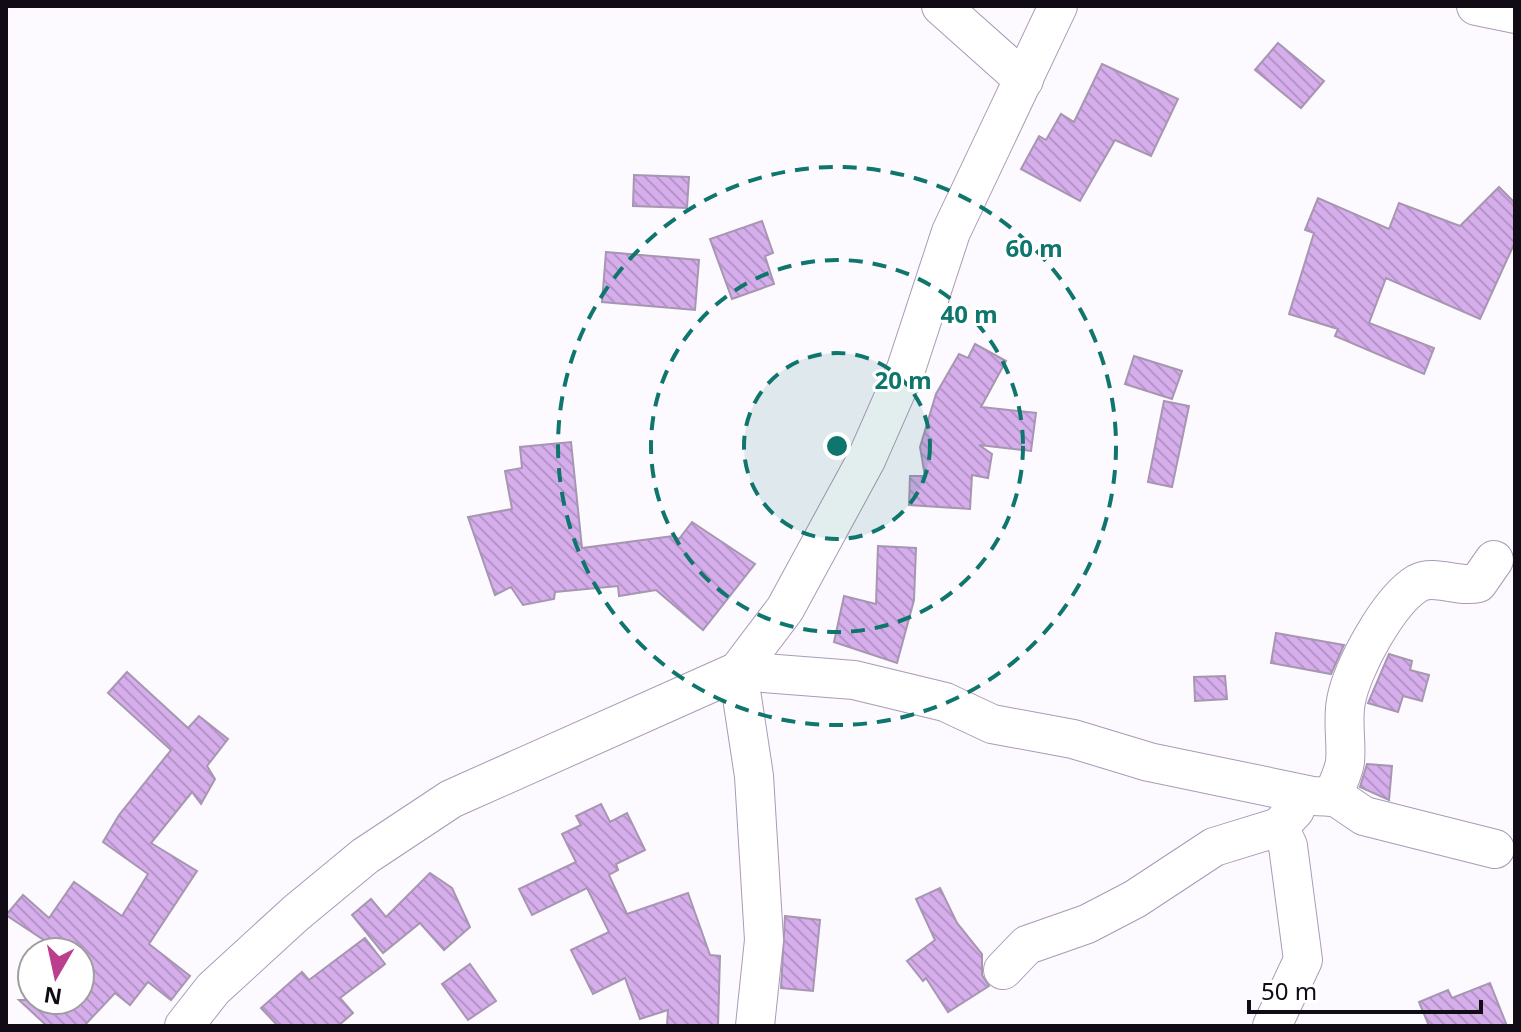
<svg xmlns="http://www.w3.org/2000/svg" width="1521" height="1032" viewBox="0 0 1521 1032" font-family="'Noto Sans',sans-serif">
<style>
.building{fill:url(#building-back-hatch);stroke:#a796b1;stroke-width:2}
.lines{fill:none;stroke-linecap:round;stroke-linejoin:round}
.minor-casing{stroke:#a99ab6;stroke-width:40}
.minor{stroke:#fff;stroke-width:38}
.ring{fill:none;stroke:#0f766e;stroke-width:4;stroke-dasharray:14 10}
.centre{fill:#0f766e;stroke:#fff;stroke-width:4}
.ring-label{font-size:24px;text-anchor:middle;font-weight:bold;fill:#0f766e;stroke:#fff;stroke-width:6;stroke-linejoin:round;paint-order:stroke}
</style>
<defs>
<pattern id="building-back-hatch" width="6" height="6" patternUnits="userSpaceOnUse" patternTransform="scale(2)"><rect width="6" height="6" fill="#d5aeeb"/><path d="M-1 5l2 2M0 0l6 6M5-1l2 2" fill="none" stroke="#b694c9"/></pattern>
</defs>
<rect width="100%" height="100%" fill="#fcf9ff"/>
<!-- building -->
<g class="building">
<path d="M1278 43 1324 81 1301 108 1255 70Z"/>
<path d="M1102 64 1178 99 1151 156 1115 140 1080 201 1021 169 1039 136 1046 140 1061 114 1074 122Z"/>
<path d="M634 175 689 177 687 208 633 206Z"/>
<path d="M1499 187 1515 203V242L1480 319 1386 278 1369 323 1434 348 1424 374 1335 336 1338 329 1289 314 1314 233 1305 230 1318 198 1389 229 1399 203 1460 226Z"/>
<path d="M762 221 773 253 765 256 774 284 732 299 710 239Z"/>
<path d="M606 252 699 260 695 310 602 302Z"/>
<path d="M975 344 1006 361 981 407 1036 413 1031 451 979 445 992 454 988 478 972 475 970 509 909 505 910 476H925L920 447 936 394 959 354 968 358Z"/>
<path d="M1134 356 1182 371 1172 399 1125 384Z"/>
<path d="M1164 401 1189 406 1172 487 1148 482Z"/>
<path d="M571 442 582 548 673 536 679 539 692 522 755 564 703 630 656 590 619 596 618 586 555 592 554 599 523 605 511 587 495 595 468 517 512 509 505 471 522 468 520 447Z"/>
<path d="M878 546 916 548 914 600 897 663 834 642 844 596 876 604Z"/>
<path d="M1276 633 1344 645 1331 674 1271 663Z"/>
<path d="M1389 654 1412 661 1410 670 1429 675 1422 701 1403 696 1398 712 1368 703Z"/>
<path d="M127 672 188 728 199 716 228 739 207 766 215 779 201 804 192 792 151 843 197 871 149 944 190 976 171 1000 148 982 130 1005 115 993 84 1026H47L19 1000H80V952H62L6 915 23 895 49 918 74 882 122 916 148 874 103 842 119 815 171 750 108 693Z"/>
<path d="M1225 676 1227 699 1195 701 1194 677Z"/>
<path d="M1367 764 1392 766 1389 800 1360 787Z"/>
<path d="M601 804 610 822 627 813 645 850 616 864 618 870 609 875 627 914 688 893 710 955 720 956 718 1026H667L668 1010 640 1019 625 978 593 994 571 950 609 932 587 888 532 915 519 889 576 862 562 834 581 825 576 816Z"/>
<path d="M430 873 452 888 470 927 444 950 420 923 383 953 352 915 371 899 386 917Z"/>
<path d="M940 888 957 923 982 954V975L989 986 948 1012 926 978 923 981 907 961 935 940 916 899Z"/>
<path d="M785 916 820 920 813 991 781 988Z"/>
<path d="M365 938 385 964 340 998 353 1013 338 1026H278L261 1008 302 972 309 980Z"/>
<path d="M470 964 496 1001 468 1020 442 984Z"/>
<path d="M1490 983 1507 1026H1429L1419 1002 1448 990 1452 998Z"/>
</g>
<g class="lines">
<defs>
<g id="minor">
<path d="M941 6 1024 80"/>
<path d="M1476 6 1515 14"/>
<path d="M1332 797C1337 786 1343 774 1345 762 1347 743 1342 721 1346 701 1352 668 1389 600 1418 583 1435 574 1458 588 1478 583L1494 560"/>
<path d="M1003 970 1027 945 1087 924 1135 899 1214 847 1279 827"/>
<path d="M184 1026 213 989 296 913 365 856 451 799 738 671 785 609 866 460 906 369 951 232 1058 6"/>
<path d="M755 1026 764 940 754 776 738 671 854 680 945 702 992 724 1073 739 1149 762 1313 796 1336 797 1364 816 1495 849"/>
<path d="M1272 1026 1303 960 1288 846 1279 827 1295 810"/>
</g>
</defs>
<!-- minor casing -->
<use href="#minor" class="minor-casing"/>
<!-- minor -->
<use href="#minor" class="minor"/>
</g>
<!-- distance rings -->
<circle cx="837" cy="446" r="93" fill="#0f766e" fill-opacity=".12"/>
<g class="ring">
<circle cx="837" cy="446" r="93"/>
<circle cx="837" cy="446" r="186"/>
<circle cx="837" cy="446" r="279"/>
</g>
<circle cx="837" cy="446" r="12" class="centre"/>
<g class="ring-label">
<text x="1034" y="257">60 m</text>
<text x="969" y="323">40 m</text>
<text x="903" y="389">20 m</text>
</g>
<!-- border -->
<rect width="1521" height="1032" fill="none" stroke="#110b15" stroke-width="16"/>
<!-- north arrow -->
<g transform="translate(56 976) rotate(189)"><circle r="38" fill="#ffffff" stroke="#a09da1" stroke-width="2"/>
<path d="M0-6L14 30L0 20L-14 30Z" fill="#bc3f8d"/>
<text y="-12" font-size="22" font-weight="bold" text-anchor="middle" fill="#110b15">N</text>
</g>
<!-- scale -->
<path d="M1249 1000v12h232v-12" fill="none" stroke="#110b15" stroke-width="4"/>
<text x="1261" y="1000" font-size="24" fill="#110b15" stroke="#ffffff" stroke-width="6" paint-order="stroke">50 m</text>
</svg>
